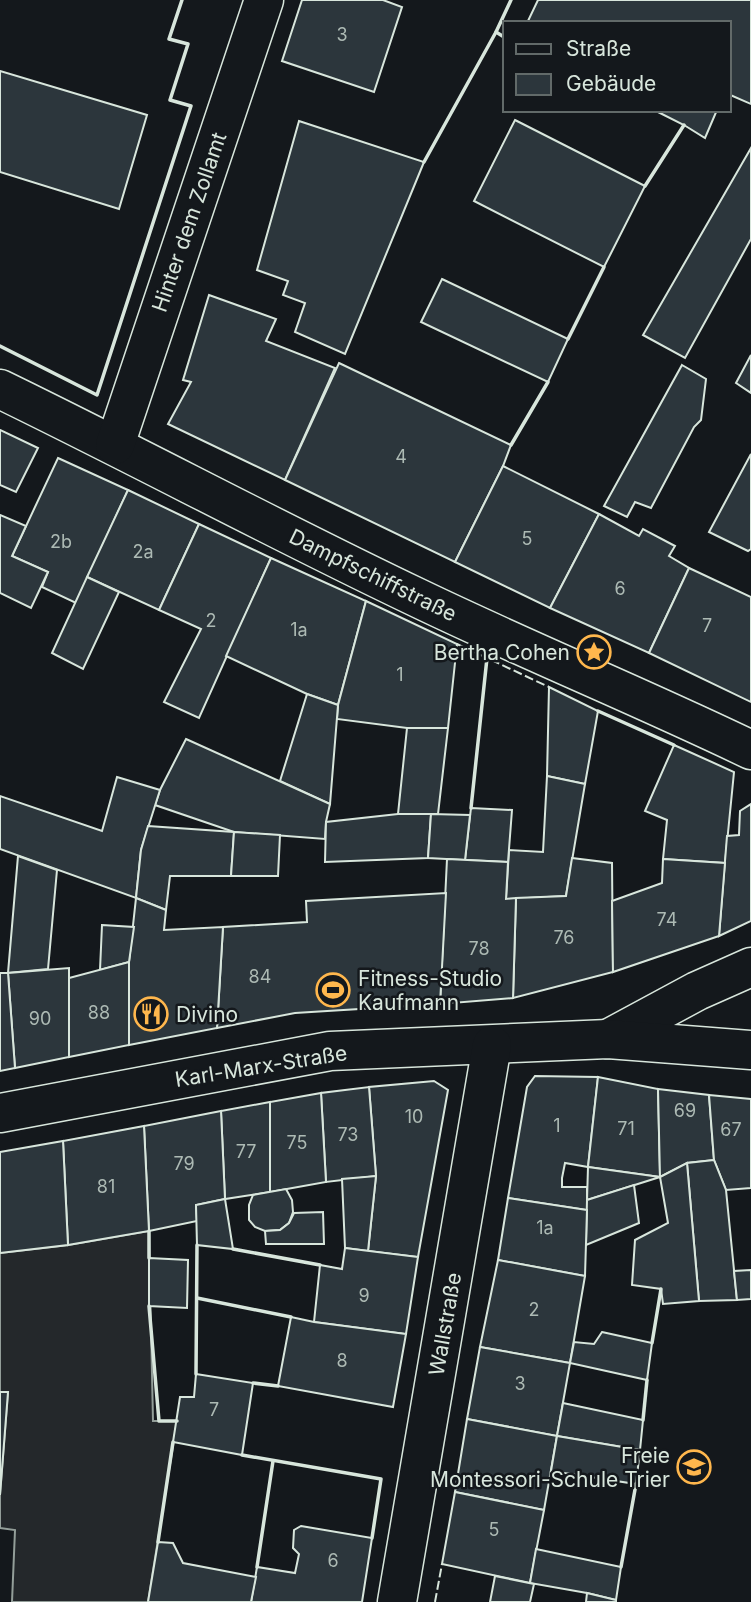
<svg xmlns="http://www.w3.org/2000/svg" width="751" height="1602" viewBox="0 0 751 1602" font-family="Inter,sans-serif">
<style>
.parking{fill:#24282b;stroke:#939e99;stroke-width:2}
.building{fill:#2c363c;stroke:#d8e6dc;stroke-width:2}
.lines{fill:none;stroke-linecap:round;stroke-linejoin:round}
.minor-casing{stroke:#d8e6dc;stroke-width:41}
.minor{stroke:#14181c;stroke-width:38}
.fence{stroke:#d8e6dc;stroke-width:2;stroke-dasharray:9 3.5;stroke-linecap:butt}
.wall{stroke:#d8e6dc;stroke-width:3.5}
.labels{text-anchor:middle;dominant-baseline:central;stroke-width:5;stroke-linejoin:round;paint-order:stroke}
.number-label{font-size:18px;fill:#adbab4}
.street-label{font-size:21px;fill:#d8e6dc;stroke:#14181c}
.poi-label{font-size:21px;fill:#d8e6dc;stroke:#14181c;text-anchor:end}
</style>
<rect width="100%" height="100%" fill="#14181c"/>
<!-- parking -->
<path class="parking" d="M149 1231 153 1421H177L148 1602H12L15 1530 0 1528V1495L8 1393 0 1392V1253L68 1245Z"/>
<!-- building -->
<g class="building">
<path d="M302 0H383L402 7 374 92 282 61Z"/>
<path d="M538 0H751V104L728 94V23H527Z"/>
<path d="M0 71 147 115 119 209 0 172Z"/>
<path d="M654 110H717L705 138 684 125Z"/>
<path d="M515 120 645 186 604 267 474 201Z"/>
<path d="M299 121 424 162 345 354 295 332 305 303 283 295 288 281 257 270Z"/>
<path d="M751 148V239L685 358 643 335Z"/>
<path d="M442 279 568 339 548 382 421 322Z"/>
<path d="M209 295 276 319 266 341 335 368 285 480 168 424 191 382 183 380Z"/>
<path d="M751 355V393L736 383Z"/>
<path d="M339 363 511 445 503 466 455 562 285 480Z"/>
<path d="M682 365 706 379 701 420 694 427 651 508 635 502 627 517 604 506Z"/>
<path d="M0 430 38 448 16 492 0 485Z"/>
<path d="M751 454V549L748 551 709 532Z"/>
<path d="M58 458 128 490 76 603 42 587 48 572 12 556Z"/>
<path d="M503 466 599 514 550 608 455 562Z"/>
<path d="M128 490 199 524 159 610 87 577Z"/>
<path d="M599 514 639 536 643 529 675 546 669 556 689 568 649 653 550 608Z"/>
<path d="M0 515 26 526 12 556 48 572 31 608 0 593Z"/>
<path d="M199 524 271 558 199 718 164 702 201 629 159 610Z"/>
<path d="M271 558 366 601 338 705 307 694 226 656Z"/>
<path d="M689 568 751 597V702L649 653Z"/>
<path d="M87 577 119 592 83 669 52 653Z"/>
<path d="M366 601 457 644 448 728H407L337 719 338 705Z"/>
<path d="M549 687 598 711 585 784 547 776Z"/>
<path d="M307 694 338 705 330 804 280 781Z"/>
<path d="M407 728H448L438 814H398Z"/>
<path d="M186 739 330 804 326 822 325 839 234 832 155 805 160 790Z"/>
<path d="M674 745 734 772 725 863 663 859 667 820 645 811Z"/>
<path d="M547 776 585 784 566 896 506 899 509 850 543 852Z"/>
<path d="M117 777 160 790 141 850 136 898 0 849V796L102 831Z"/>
<path d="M751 804V921L719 936 727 836 739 835 740 811Z"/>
<path d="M471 808 512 810 508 862 465 860Z"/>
<path d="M398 814H431L428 858 325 862 326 822Z"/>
<path d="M431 814 470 815 465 860 428 858Z"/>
<path d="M148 826 234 832 231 876H170L166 910 136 898 141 850Z"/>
<path d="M234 832 280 835 278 876H231Z"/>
<path d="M18 856 57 870 48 969 8 973Z"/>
<path d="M572 858 612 863 613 972 513 998 516 898 566 896Z"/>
<path d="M447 859 508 862 506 899 516 898 513 998 440 1004Z"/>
<path d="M663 859 725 863 719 936 613 972 612 901 662 883Z"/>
<path d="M446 893 440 1004 295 1013 217 1028 223 927 307 922 306 901Z"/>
<path d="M136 898 166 910 164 930 223 927 217 1028 129 1045V962Z"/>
<path d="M102 925 134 927 129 962 100 970Z"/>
<path d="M129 962V1045L69 1057V978Z"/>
<path d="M69 968V1057L15 1068 8 973Z"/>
<path d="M0 973H8L15 1068 0 1071Z"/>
<path d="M535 1076 598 1077 588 1167 565 1163 562 1178V1187H587V1210L508 1198 527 1087Z"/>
<path d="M598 1077 658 1089 660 1177 588 1167Z"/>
<path d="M434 1081 448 1090 418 1257 368 1251 376 1176 369 1087Z"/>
<path d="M369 1087 376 1176 326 1182 321 1093Z"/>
<path d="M658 1089 709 1095 714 1160 687 1163 660 1177Z"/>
<path d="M321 1093 326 1182 270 1192V1102Z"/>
<path d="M709 1095 751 1099V1188L726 1190 714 1160Z"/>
<path d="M270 1102V1192L225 1199 221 1111Z"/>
<path d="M221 1111 225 1199 196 1205 197 1221 149 1231 144 1126Z"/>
<path d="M144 1126 149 1231 68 1245 63 1141Z"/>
<path d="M63 1141 68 1245 0 1253V1152Z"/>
<path d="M714 1160 726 1190 737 1300 699 1301 687 1163Z"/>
<path d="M687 1163 699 1301 663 1304 661 1289 632 1285 635 1240 668 1223 660 1177Z"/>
<path d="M588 1167 660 1177 587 1200Z"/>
<path d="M376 1176 368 1251 345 1248 342 1179Z"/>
<path d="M634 1185 639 1223 586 1245 587 1200Z"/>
<path d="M286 1189 292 1200 293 1212 289 1223 280 1230 265 1231 255 1227 249 1220V1205L253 1195Z"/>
<path d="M508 1198 587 1210 585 1276 498 1260Z"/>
<path d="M225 1199 233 1249 197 1245 196 1205Z"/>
<path d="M323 1212 324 1244H266L265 1231 280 1230 289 1223 294 1213Z"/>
<path d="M345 1248 418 1257 406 1334 314 1322 320 1265 342 1269Z"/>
<path d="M149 1258 188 1260 187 1308 149 1306Z"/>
<path d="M498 1260 585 1276 570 1363 480 1347Z"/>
<path d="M751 1270V1299L737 1300 734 1271Z"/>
<path d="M291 1317 314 1322 406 1334 393 1407 278 1386Z"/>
<path d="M602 1332 652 1343 647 1380 570 1363 574 1342 594 1344Z"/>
<path d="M480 1347 570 1363 557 1436 467 1419Z"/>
<path d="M196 1374 253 1383 242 1455 173 1442 180 1397H194Z"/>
<path d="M0 1392H8L0 1495Z"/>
<path d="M563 1403 643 1420 640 1450 557 1436Z"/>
<path d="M467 1419 557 1436 544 1510 455 1492Z"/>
<path d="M557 1436 640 1450 636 1484 551 1471Z"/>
<path d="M455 1492 544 1510 530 1583 442 1564Z"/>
<path d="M301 1526 372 1538 362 1602H251L257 1567 295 1573 299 1554 293 1548 294 1530Z"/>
<path d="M158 1542 173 1543 183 1563 256 1577 251 1602H148Z"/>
<path d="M536 1549 621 1567 616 1600 587 1593 530 1583Z"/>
<path d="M495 1576 534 1584 530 1602H490Z"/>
<path d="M587 1593 616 1600V1602H586Z"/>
</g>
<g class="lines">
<defs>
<g id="minor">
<path d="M0 389C140 457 277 531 418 598 528 651 641 697 751 750"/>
<path d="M115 445 264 0"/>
<path d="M608 1039 697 991 751 967"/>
<path d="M0 1113 330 1051 608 1039 751 1050"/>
<path d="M397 1602 492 1045"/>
</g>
</defs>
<!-- minor casing -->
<use href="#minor" class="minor-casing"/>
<!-- minor -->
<use href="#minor" class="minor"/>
<!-- fence -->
<g class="fence">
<path d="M457 644 549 687"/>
<path d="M435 1602 442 1564"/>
</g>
<!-- wall -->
<g class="wall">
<path d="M496 32 504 37"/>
<path d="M424 162 496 32 511 0"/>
<path d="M645 186 684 125"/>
<path d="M568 339 604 267"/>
<path d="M0 346 97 395 191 106 170 100 188 44 169 39 182 0"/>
<path d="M511 445 548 382"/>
<path d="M598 711 674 745"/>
<path d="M471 808 487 658"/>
<path d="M149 1231V1258"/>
<path d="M233 1249 320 1265"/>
<path d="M197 1298 291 1317"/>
<path d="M149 1306 159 1421H177"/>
<path d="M652 1343 661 1289"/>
<path d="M196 1374 197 1245"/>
<path d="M253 1383 278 1386"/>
<path d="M643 1420 647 1380"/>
<path d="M242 1455 381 1479 372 1538"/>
<path d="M158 1542 173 1442"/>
<path d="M257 1567 273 1461"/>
<path d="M621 1567 636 1484"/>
</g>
</g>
<!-- icons -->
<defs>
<symbol id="sight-ring" viewBox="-11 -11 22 22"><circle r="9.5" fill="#14181c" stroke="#ffb74d" stroke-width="1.5"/><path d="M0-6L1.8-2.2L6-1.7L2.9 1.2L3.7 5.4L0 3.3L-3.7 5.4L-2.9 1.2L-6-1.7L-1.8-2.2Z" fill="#ffb74d"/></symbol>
<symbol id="stadium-ring" viewBox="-11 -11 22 22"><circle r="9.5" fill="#14181c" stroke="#ffb74d" stroke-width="1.5"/><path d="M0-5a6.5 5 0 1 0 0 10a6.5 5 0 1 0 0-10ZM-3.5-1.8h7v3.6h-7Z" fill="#ffb74d"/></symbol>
<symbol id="restaurant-ring" viewBox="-11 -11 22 22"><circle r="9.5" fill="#14181c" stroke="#ffb74d" stroke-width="1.5"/><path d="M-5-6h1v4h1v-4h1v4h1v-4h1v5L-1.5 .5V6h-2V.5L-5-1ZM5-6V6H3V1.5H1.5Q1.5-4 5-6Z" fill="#ffb74d"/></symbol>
<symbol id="school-ring" viewBox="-11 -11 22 22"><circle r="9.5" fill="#14181c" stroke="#ffb74d" stroke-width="1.5"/><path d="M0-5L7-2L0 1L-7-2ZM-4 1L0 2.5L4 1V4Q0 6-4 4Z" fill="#ffb74d"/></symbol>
</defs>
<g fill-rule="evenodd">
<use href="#sight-ring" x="575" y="633" width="38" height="38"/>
<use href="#stadium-ring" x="314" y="971" width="38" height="38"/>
<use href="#restaurant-ring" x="132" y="995" width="38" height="38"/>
<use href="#school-ring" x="675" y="1448" width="38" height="38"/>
</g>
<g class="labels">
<!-- number labels -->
<g class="number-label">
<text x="342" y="34">3</text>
<text x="401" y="456">4</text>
<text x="527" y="538">5</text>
<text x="61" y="541">2b</text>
<text x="143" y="551">2a</text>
<text x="620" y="588">6</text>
<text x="211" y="620">2</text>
<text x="707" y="625">7</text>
<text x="299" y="629">1a</text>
<text x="400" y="674">1</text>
<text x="667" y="919">74</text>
<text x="564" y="937">76</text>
<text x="479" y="948">78</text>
<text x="260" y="976">84</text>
<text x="99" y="1012">88</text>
<text x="40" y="1018">90</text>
<text x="685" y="1110">69</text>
<text x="414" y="1116">10</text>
<text x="557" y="1125">1</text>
<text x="626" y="1128">71</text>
<text x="731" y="1129">67</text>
<text x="348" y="1134">73</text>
<text x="297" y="1142">75</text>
<text x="246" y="1151">77</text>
<text x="184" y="1163">79</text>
<text x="106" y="1186">81</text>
<text x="545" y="1227">1a</text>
<text x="364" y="1295">9</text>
<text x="534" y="1309">2</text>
<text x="342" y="1360">8</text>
<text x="520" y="1383">3</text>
<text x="214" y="1409">7</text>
<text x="494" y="1529">5</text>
<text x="333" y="1560">6</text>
</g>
<!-- street labels -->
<g class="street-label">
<text transform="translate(189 222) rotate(-71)">Hinter dem Zollamt</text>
<text transform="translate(373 575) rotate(26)">Dampfschiffstraße</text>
<text transform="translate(261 1066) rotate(-9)">Karl-Marx-Straße</text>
<text transform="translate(445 1324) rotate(-80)">Wallstraße</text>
</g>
<!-- poi labels -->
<g class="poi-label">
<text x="570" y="652">Bertha Cohen</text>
<text x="358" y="978" text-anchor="start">Fitness-Studio<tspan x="358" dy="24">Kaufmann</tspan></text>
<text x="176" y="1014" text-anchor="start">Divino</text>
<text x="670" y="1455">Freie<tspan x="670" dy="24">Montessori-Schule Trier</tspan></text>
</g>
</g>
<!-- legend -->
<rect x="503" y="21" width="228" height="91" fill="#14181c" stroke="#626a69" stroke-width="2"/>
<rect x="516" y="44" width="35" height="10" fill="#14181c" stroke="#626a69" stroke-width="2"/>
<text x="566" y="56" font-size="21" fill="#d8e6dc">Straße</text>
<rect x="516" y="74" width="35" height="21" fill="#2c363c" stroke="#626a69" stroke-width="2"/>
<text x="566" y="91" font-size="21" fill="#d8e6dc">Gebäude</text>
</svg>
